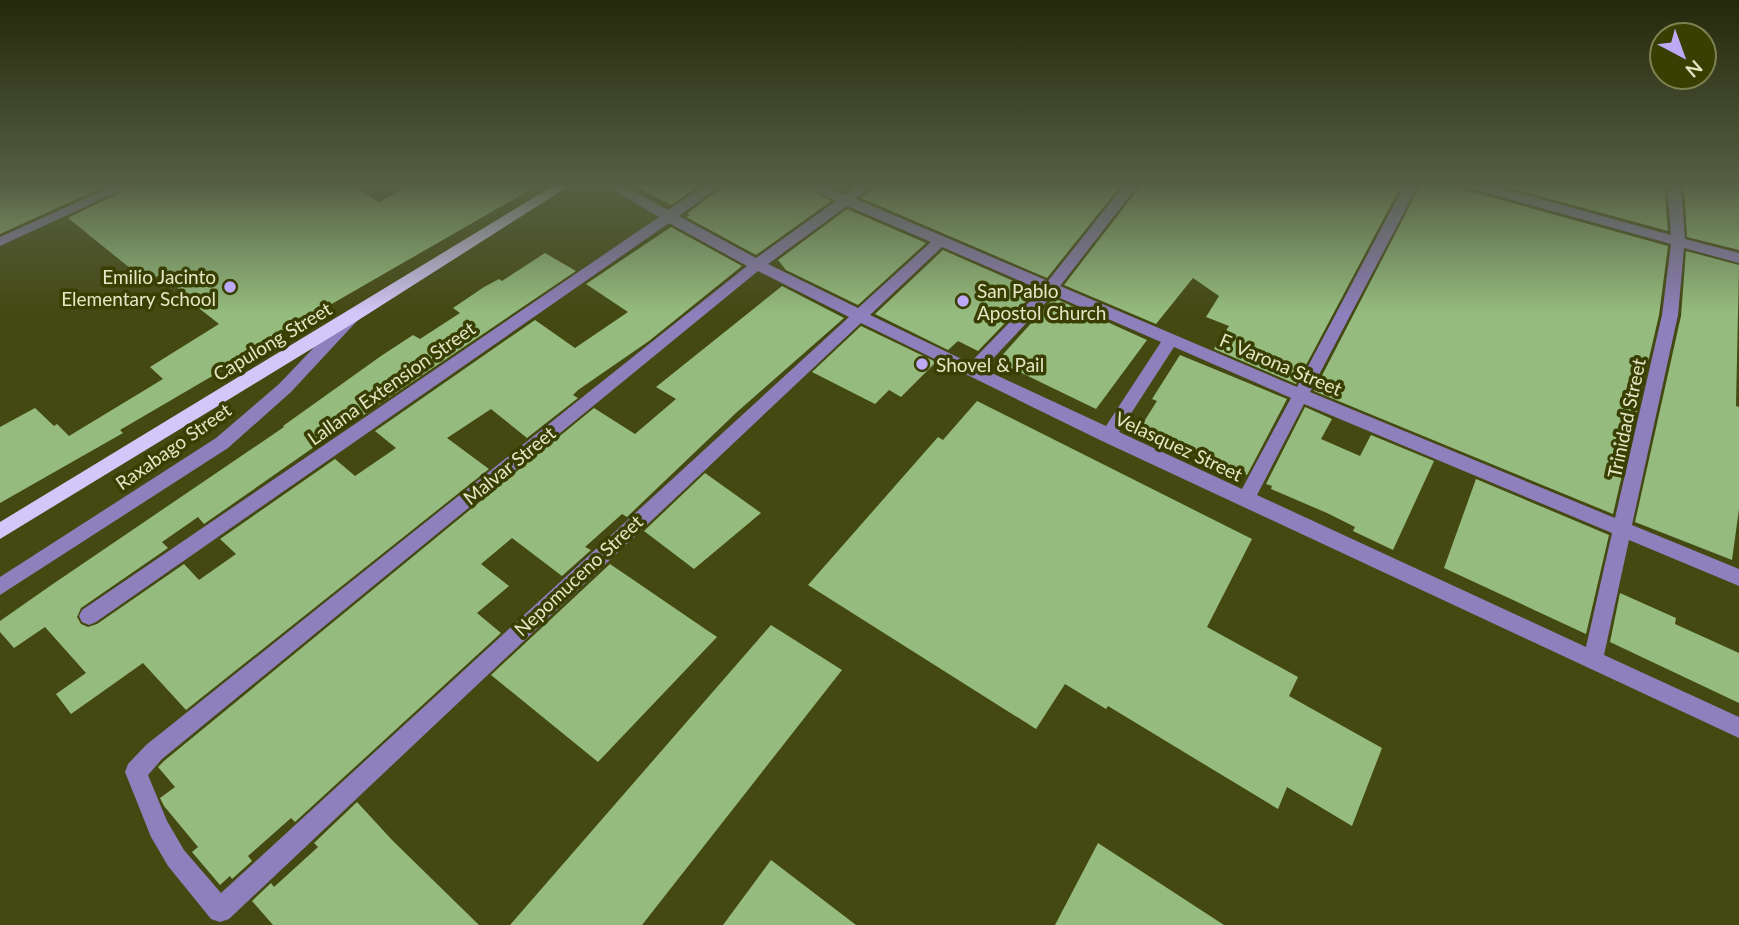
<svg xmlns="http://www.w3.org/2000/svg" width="1739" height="925" viewBox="0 0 1739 925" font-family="Lato,sans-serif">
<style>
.building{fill:#95bc7e}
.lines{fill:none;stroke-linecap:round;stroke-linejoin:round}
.minor{fill:#8e7fbd;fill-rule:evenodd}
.major{fill:#d2c7f9;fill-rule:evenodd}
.poi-dot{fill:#bcaaf6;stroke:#393e03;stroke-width:2.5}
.labels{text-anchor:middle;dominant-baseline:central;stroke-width:7;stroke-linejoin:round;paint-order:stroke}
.poi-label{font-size:19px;fill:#e2e8c4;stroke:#393e03;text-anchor:start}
.street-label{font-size:19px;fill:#e2e8c4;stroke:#393e03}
</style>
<rect width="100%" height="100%" fill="#444912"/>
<!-- building -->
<g class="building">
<path d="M0 184H110L0 234Z"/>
<path d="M137 184H351L379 202 413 184H540L236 359 238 361 120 430 123 433 0 503V427L35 408 54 426 57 424 69 436 163 379 150 367 219 324 181 294 170 271 146 281 68 218Z"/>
<path d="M632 184H702L671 205Z"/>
<path d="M726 184H799L831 201 756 255 686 217 690 215 687 214Z"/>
<path d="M878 184H1122L1047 278 861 198Z"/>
<path d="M1142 184H1402L1296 384 1214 349 1229 326 1206 317 1219 296 1193 278 1156 324 1064 285Z"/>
<path d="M1421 184H1461L1465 190 1668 246 1659 315 1613 514 1314 391Z"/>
<path d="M1496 184H1664L1668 231Z"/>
<path d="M1684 184H1739V250L1687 237Z"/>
<path d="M847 209 926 243 858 305 786 270 778 260Z"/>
<path d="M671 227 742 266 649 341 578 390 573 395 578 398 527 438 491 409 447 438 489 469 186 710 143 663 71 714 56 694 86 673 45 627 14 648 0 632V621L50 586 284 427 283 426 381 356 413 335 420 339 460 313 453 308 484 287 499 279 502 281 545 253 576 271 359 418 357 417 204 524 198 517 162 542 168 548 81 608 77 617 81 624 88 627 97 624 184 564 199 580 236 554 220 539 335 459 355 476 396 448 375 431 535 320 575 348 628 312 586 284Z"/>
<path d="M943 250 1036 291 978 351 958 341 948 350 875 314Z"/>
<path d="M1686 251 1739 265 1736 406 1739 407V509L1732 560 1635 522 1681 316Z"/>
<path d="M782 286 844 318 737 412 627 517 622 514 585 547 591 550 562 576 512 538 481 564 509 586 477 613 501 633 295 822 291 818 248 856 252 861 232 879 230 876 220 885 192 852 198 847 164 806 160 798 175 787 158 767 164 761 594 408 635 434 676 399 656 387Z"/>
<path d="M1054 298 1147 340 1096 409 997 361Z"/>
<path d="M861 326 936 362 901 397 889 390 875 404 812 372Z"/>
<path d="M1180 355 1287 399 1247 475 1176 442 1174 447 1138 431 1157 401 1152 399Z"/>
<path d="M977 401 1252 539 1207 627 1298 677 1289 696 1382 748 1352 826 1287 787 1278 809 1108 706 1106 709 1065 684 1036 729 808 585 938 437 943 440Z"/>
<path d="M1305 407 1332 419 1321 439 1360 456 1371 435 1434 461 1393 550 1353 531 1355 527 1327 513 1271 489 1272 486 1266 484Z"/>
<path d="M705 473 761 513 694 569 644 531Z"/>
<path d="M1476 479 1609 535 1586 634 1444 568Z"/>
<path d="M610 564 717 637 598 762 491 675Z"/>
<path d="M1620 593 1676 618 1675 624 1739 653V703L1610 642Z"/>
<path d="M771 625 842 670 642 925H510Z"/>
<path d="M357 802 392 840 479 925H273L252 901 271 883 274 887 318 847 314 843Z"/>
<path d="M1098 843 1224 925H1055Z"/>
<path d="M771 860 856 925H723Z"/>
</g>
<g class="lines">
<!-- minor -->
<g class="minor">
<path d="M117 184H135L0 246V237Z"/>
<path d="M603 184H620L668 210 707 184H723L679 216 756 258 836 201 801 184H820L845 195 859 184H875L856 199 1048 281 1125 184H1139L1060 286 1297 387 1405 184H1419L1310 392 1615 518 1662 315 1671 244 1466 187 1464 184H1486L1671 235 1667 184H1681L1685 239 1739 253V263L1684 248 1678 315 1632 525 1739 569V586L1629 540 1604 655 1739 717V738L1102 441 861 323 229 919 220 922 211 919 168 866 151 837 125 772 128 764 146 745 747 266 669 223 96 622 89 625 82 622 79 616 82 610 659 217ZM847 206 931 242 858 308 768 264ZM942 247 1041 290 970 363 870 315ZM758 271 849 317 221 893 184 850 167 821 148 775 162 759ZM1053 295 1161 342 1106 426 983 369ZM1174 347 1291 398 1242 489 1119 432ZM1304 404 1612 533 1586 647 1257 495Z"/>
<path d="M352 312 357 313 360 317 357 321 291 392 228 448 0 595V577L216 438 279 384 347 313Z"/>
</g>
<!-- major -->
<path class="major" d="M556 184H572L357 321 0 539V522Z"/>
</g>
<!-- sky -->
<linearGradient id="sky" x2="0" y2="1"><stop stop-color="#25280a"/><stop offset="0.59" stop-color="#565f44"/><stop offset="1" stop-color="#565f44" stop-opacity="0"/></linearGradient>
<rect width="1739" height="314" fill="url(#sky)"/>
<!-- markers -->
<g class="poi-dot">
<circle cx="230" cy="287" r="7"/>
<circle cx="963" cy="301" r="7"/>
<circle cx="922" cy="364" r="7"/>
</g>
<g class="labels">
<!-- poi labels -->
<g class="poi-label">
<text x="216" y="276" text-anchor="end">Emilio Jacinto<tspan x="216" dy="22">Elementary School</tspan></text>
<text x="977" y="290">San Pablo<tspan x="977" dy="22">Apostol Church</tspan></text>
<text x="936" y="364">Shovel &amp; Pail</text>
</g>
<!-- street labels -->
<g class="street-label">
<text transform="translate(272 341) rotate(-31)">Capulong Street</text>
<text transform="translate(1281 364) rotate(23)">F. Varona Street</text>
<text transform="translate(391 383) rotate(-35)">Lallana Extension Street</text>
<text transform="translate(1626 418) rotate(-78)">Trinidad Street</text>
<text transform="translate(173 446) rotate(-35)">Raxabago Street</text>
<text transform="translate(1179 446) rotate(25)">Velasquez Street</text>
<text transform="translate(509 465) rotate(-39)">Malvar Street</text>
<text transform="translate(578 575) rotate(-43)">Nepomuceno Street</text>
</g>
</g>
<!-- north arrow -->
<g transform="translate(1683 56) rotate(139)"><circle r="33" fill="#393e03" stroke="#7d8250" stroke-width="2"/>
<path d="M0-5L12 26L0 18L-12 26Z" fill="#bcaaf6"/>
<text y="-10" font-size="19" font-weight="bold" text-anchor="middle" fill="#e2e8c4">N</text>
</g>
</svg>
